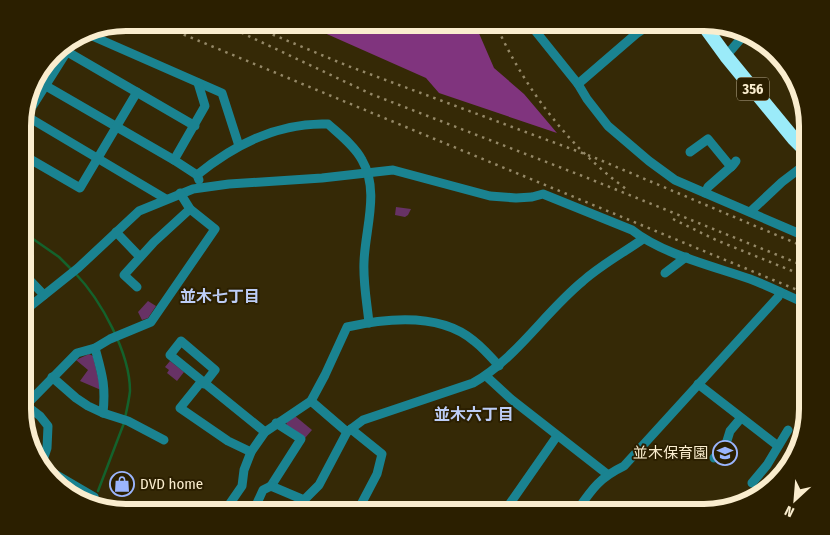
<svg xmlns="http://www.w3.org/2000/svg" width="830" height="535" viewBox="0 0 830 535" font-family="'Fira Sans Condensed','Noto Sans JP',sans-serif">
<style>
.green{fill:#673265}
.forest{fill:#80347e}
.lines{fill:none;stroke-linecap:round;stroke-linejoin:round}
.stream{stroke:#14622c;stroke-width:2.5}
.minor{stroke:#1a8391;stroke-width:9}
.highway{stroke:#9bebf9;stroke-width:14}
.rail{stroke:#948867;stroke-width:2.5;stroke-dasharray:2.5 5;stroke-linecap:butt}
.labels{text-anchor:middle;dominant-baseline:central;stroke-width:4;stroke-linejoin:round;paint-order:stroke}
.shield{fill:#2b1f00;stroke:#bcaf90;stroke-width:1}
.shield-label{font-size:14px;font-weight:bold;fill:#faedce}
.poi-label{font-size:15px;fill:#faedce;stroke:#2b1f00;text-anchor:end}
.neighbourhood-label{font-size:16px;font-weight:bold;fill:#bdcdf6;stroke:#2b1f00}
.rim{fill:none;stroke:#faedce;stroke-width:6}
</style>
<rect width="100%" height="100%" fill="#352906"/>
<!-- green -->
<g class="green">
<path d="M396 207 411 209 408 215 405 217 395 215Z"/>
<path d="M148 301 156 306 148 318 142 320 138 312Z"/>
<path d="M89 354 93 356 101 390 80 381 88 370 76 360Z"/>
<path d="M170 361 184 372 177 381 167 373 169 370 165 367Z"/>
<path d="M295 416 312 430 305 438 286 426 287 421Z"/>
</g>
<!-- forest -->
<path class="forest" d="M302 23H480L478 31 494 68 524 94 557 133 439 93 426 78Z"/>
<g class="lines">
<!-- stream -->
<g class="stream">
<path d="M23 232 59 257 71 269"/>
<path d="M75 273C101 300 130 353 130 391 129 400 127 409 125 418"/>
<path d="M98 491 124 423"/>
</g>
<!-- minor -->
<g class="minor">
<path d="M529 23 578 84 587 99 608 126 649 161 675 180 807 237"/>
<path d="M83 32 222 93 239 146"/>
<path d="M59 47 195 126"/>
<path d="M726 56 744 35"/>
<path d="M34 79 174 160 197 175 199 180"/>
<path d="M578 84 636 34 652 23"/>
<path d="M23 114 166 199"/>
<path d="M23 121 76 37"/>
<path d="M690 152 708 139 731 167"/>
<path d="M23 155 80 188 137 92"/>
<path d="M174 160 205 106 198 83"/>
<path d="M197 175C234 145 279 122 328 124 339 134 355 146 362 160 380 191 365 229 364 262 363 283 367 303 369 323"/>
<path d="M705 193 708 187 733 165 736 161"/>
<path d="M750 212 782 182 807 163"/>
<path d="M116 232 140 257"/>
<path d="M23 273 44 295"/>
<path d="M665 273 686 257"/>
<path d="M137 287 124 275 154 242 190 209"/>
<path d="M23 312 78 268 139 211 193 189 229 184 322 178 393 170 490 196 516 198 532 197 543 194 632 230C662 254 713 266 750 279 769 286 788 296 807 304"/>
<path d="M95 348C102 374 106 385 103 413"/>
<path d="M486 376 511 399 607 474"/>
<path d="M52 377 76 398 88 406 103 413 128 421 164 440"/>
<path d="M201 382 180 408 228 441 251 452"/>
<path d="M204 384 215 370 181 341 170 355 265 432"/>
<path d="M698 384 778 446"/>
<path d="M311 401 347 432"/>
<path d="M23 403 40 416 48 426 47 448 41 466"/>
<path d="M26 405 77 353 95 348 110 339 151 322 215 229 190 209 180 193"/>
<path d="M351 429 382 454 377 474 357 512"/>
<path d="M714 458 726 444 730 431 741 418"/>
<path d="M41 466 94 497 92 502"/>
<path d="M752 483 767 465 788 430"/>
<path d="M271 486 301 439 276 423"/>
<path d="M224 512 242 486 244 470 251 452 265 432 311 401 325 375 347 327C387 318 440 312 474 341 483 348 491 357 499 366"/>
<path d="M253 512 263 490 271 486 304 500 319 485 347 432 363 420 473 383C517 358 544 313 583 281 601 265 623 253 643 239"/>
<path d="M504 512 557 436"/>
<path d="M576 512C592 489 599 478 624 466L778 297 780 292"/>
</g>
<!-- highway -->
<path class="highway" d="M702 23 726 56 794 139 807 152"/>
<!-- rail -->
<g class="rail">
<path d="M156 23 807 294"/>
<path d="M221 23 371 94 585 177 807 267"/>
<path d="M245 23 348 66 593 157 807 248"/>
<path d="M495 23C525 89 569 148 629 191"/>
<path d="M673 219 716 240 807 277"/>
</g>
</g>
<!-- icons -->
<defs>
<symbol id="school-ring" viewBox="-11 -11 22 22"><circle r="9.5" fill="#2b1f00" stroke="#9bb5fd" stroke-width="1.5"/><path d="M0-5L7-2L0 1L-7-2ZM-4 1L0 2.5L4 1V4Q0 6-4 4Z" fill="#9bb5fd"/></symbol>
<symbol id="shop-ring" viewBox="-11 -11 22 22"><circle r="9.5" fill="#2b1f00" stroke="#9bb5fd" stroke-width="1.5"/><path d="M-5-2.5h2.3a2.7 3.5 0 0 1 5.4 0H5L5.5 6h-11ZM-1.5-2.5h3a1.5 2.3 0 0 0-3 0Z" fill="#9bb5fd"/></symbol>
</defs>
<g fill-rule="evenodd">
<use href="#school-ring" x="711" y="439" width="28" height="28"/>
<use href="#shop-ring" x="108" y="470" width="28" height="28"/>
</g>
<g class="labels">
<!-- shield labels -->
<rect class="shield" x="737" y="77.5" width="32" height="23" rx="4"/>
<g class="shield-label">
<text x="753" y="89">356</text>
</g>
<!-- poi labels -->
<g class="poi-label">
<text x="708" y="453">並木保育園</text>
<text x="140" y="484" text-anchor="start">DVD home</text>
</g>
<!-- neighbourhood labels -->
<g class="neighbourhood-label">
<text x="220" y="296">並木七丁目</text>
<text x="474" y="414">並木六丁目</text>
</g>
</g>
<!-- crop -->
<path d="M0 0H830V535H0ZM126 31H704A95 95 0 0 1 799 126V409A95 95 0 0 1 704 504H126A95 95 0 0 1 31 409V126A95 95 0 0 1 126 31Z" fill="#2b1f00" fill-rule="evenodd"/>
<path class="rim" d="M126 31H704A95 95 0 0 1 799 126V409A95 95 0 0 1 704 504H126A95 95 0 0 1 31 409V126A95 95 0 0 1 126 31Z"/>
<!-- north arrow -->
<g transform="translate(795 500) rotate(206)" stroke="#2b1f00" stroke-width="4" paint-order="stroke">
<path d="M0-4L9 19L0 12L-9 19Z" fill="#faedce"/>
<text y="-8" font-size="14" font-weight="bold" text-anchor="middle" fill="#faedce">N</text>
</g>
</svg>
